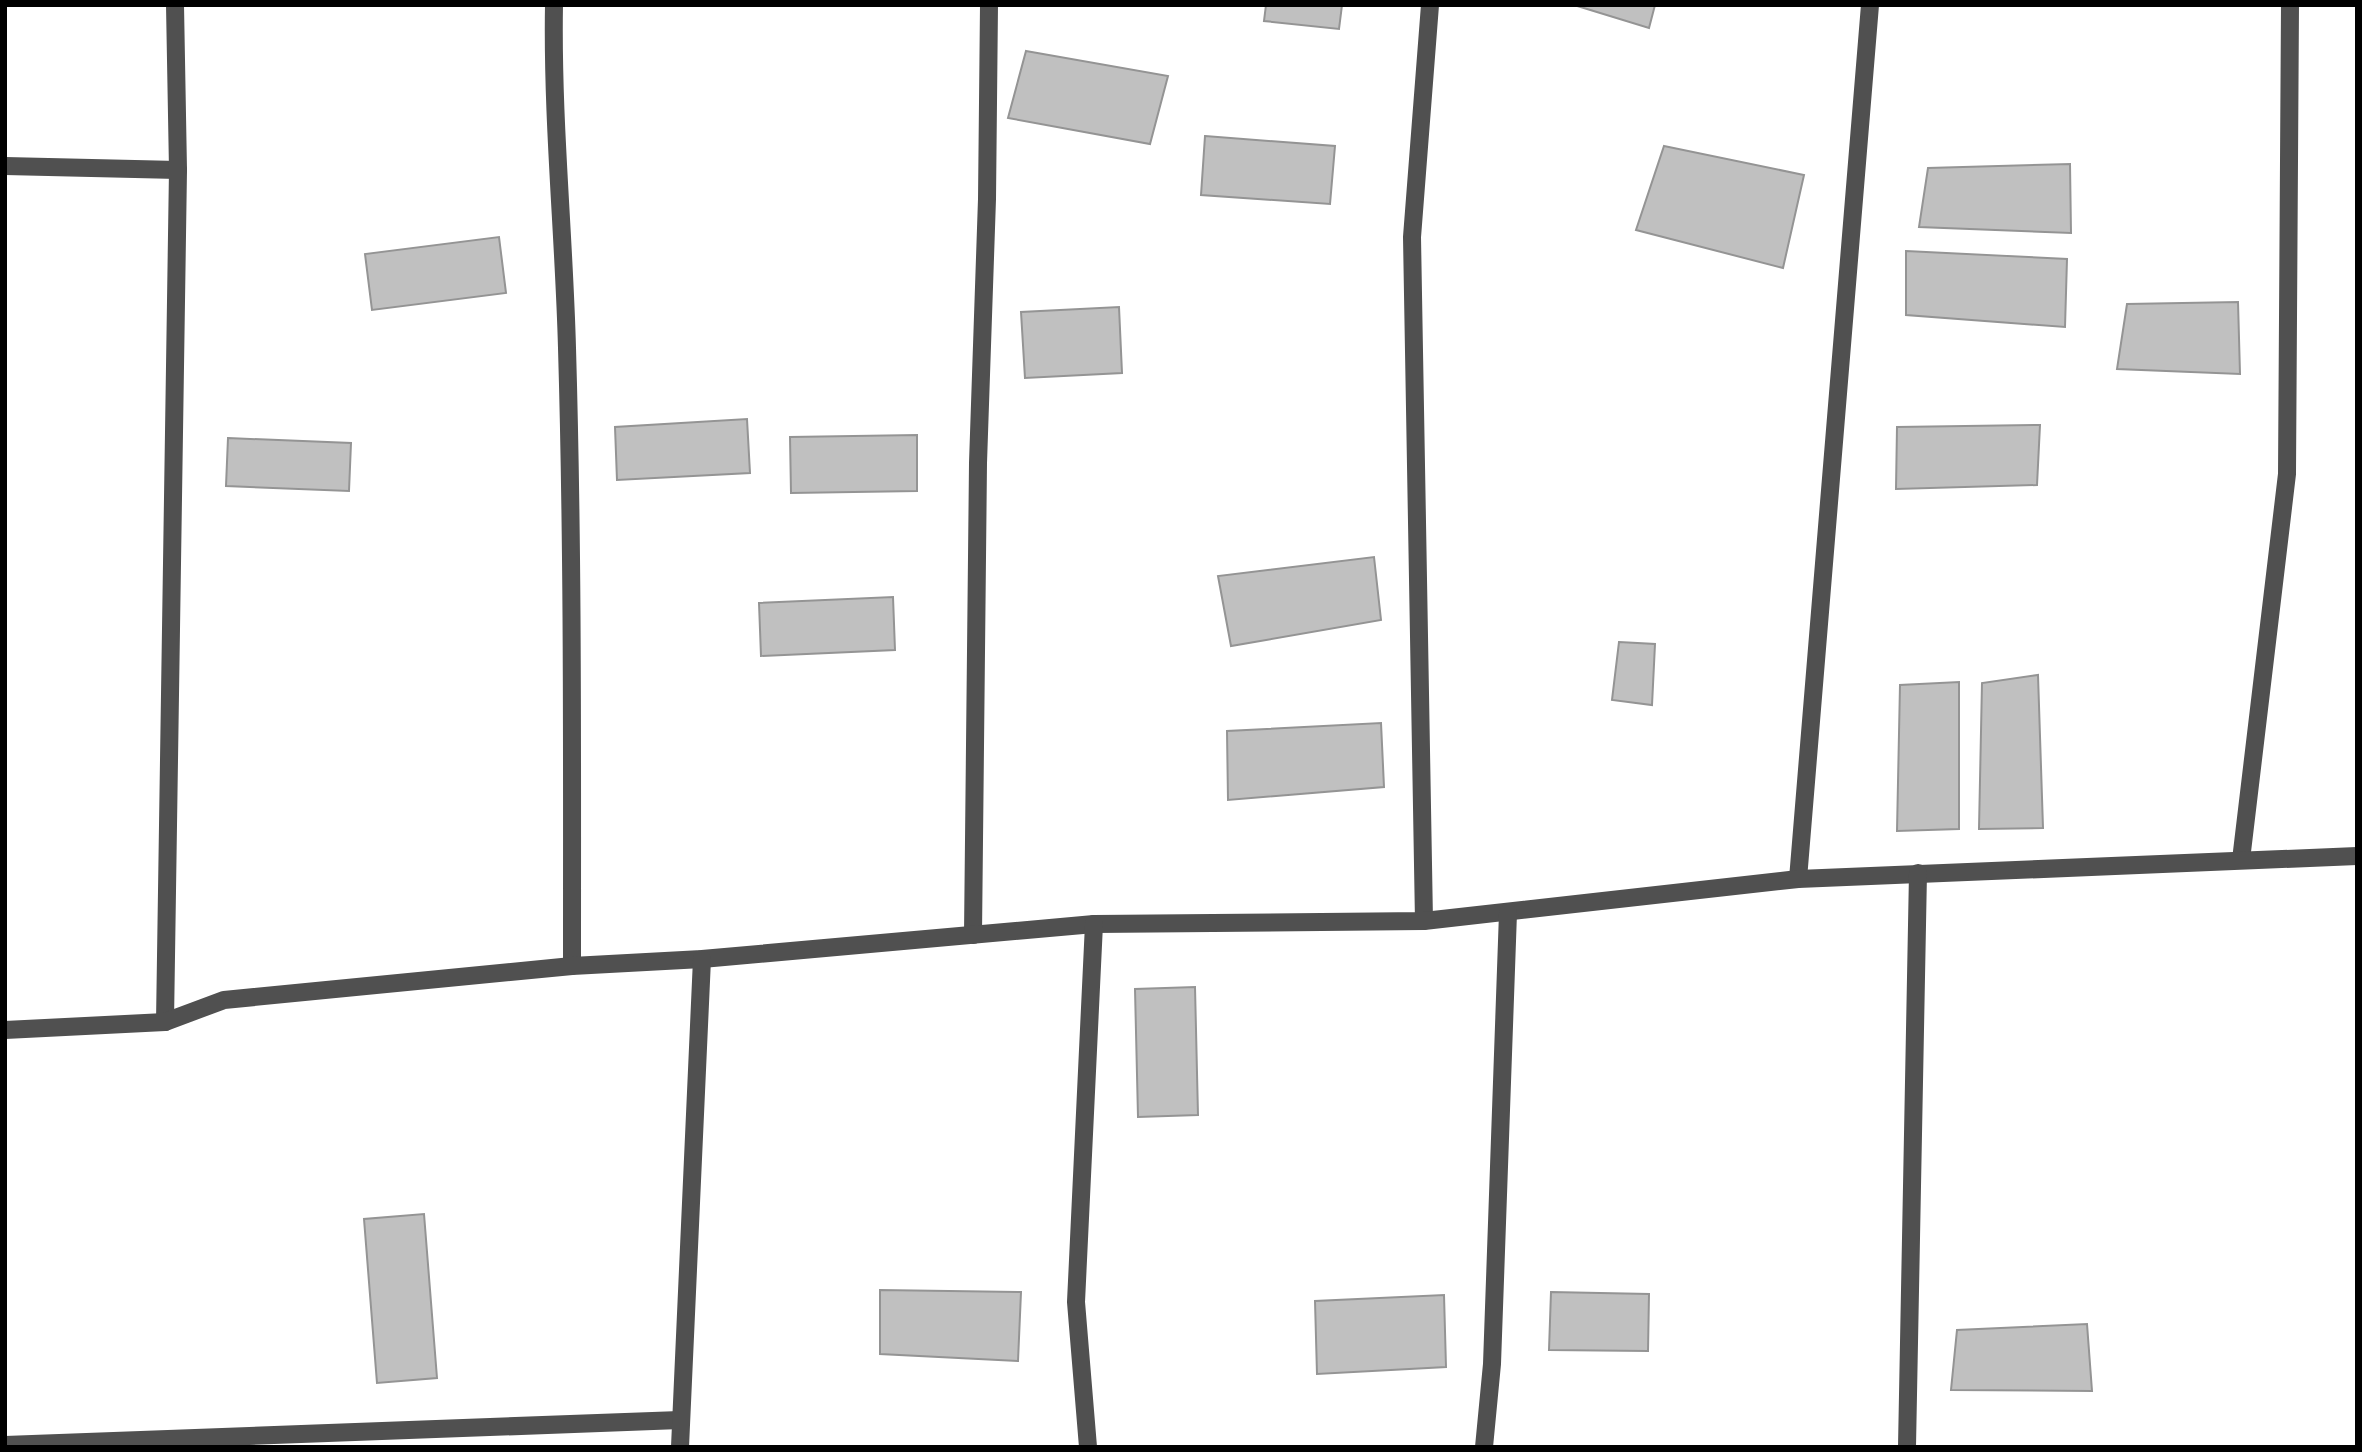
<svg xmlns="http://www.w3.org/2000/svg" width="2362" height="1452" viewBox="0 0 2362 1452" font-family="'Work Sans',sans-serif">
<style>
.building{fill:#c0c0c0;stroke:#949494;stroke-width:2}
.lines{fill:none;stroke-linecap:round;stroke-linejoin:round}
.minor{stroke:#505050;stroke-width:18}
</style>
<rect width="100%" height="100%" fill="#fff"/>
<!-- building -->
<g class="building">
<path d="M1266 5H1342L1339 29 1264 21Z"/>
<path d="M1574 5H1655L1649 28Z"/>
<path d="M1026 51 1168 76 1150 144 1008 118Z"/>
<path d="M1205 136 1335 146 1330 204 1201 195Z"/>
<path d="M1664 146 1804 175 1783 268 1636 230Z"/>
<path d="M2070 164 2071 233 1919 227 1928 168Z"/>
<path d="M499 237 506 293 372 310 365 254Z"/>
<path d="M1906 251 2067 259 2065 327 1906 315Z"/>
<path d="M2238 302 2240 374 2117 369 2127 304Z"/>
<path d="M1119 307 1122 373 1025 378 1021 312Z"/>
<path d="M747 419 750 473 617 480 615 427Z"/>
<path d="M2040 425 2037 485 1896 489 1897 427Z"/>
<path d="M917 435V491L791 493 790 437Z"/>
<path d="M228 438 351 443 349 491 226 486Z"/>
<path d="M1374 557 1381 620 1231 646 1218 576Z"/>
<path d="M893 597 895 650 761 656 759 603Z"/>
<path d="M1619 642 1655 644 1652 705 1612 700Z"/>
<path d="M2038 675 2043 828 1979 829 1982 683Z"/>
<path d="M1959 682V829L1897 831 1900 685Z"/>
<path d="M1381 723 1384 787 1228 800 1227 731Z"/>
<path d="M1195 987 1198 1115 1138 1117 1135 989Z"/>
<path d="M424 1214 437 1378 377 1383 364 1219Z"/>
<path d="M880 1290 1021 1292 1018 1361 880 1354Z"/>
<path d="M1551 1292 1649 1294 1648 1351 1549 1350Z"/>
<path d="M1444 1295 1446 1367 1317 1374 1315 1301Z"/>
<path d="M2087 1324 2092 1391 1951 1390 1957 1330Z"/>
</g>
<g class="lines">
<!-- minor -->
<g class="minor">
<path d="M554 5C552 119 564 234 567 348 573 554 572 760 572 966"/>
<path d="M5 166 178 170"/>
<path d="M2241 860 2287 474 2290 5"/>
<path d="M1798 879 1870 5"/>
<path d="M1424 921 1412 237 1430 5"/>
<path d="M973 935 978 463 987 199 989 5"/>
<path d="M165 1022 178 170 175 5"/>
<path d="M5 1030 165 1022 224 1000 572 966 702 959 1094 924 1424 921 1798 879 2357 856"/>
<path d="M5 1445 680 1420"/>
<path d="M680 1447 702 959"/>
<path d="M1088 1447 1076 1302 1094 924"/>
<path d="M1484 1447 1492 1364 1508 913"/>
<path d="M1907 1447 1918 873"/>
</g>
</g>
<!-- border -->
<rect width="2362" height="1452" fill="none" stroke="#000000" stroke-width="14"/>
</svg>
